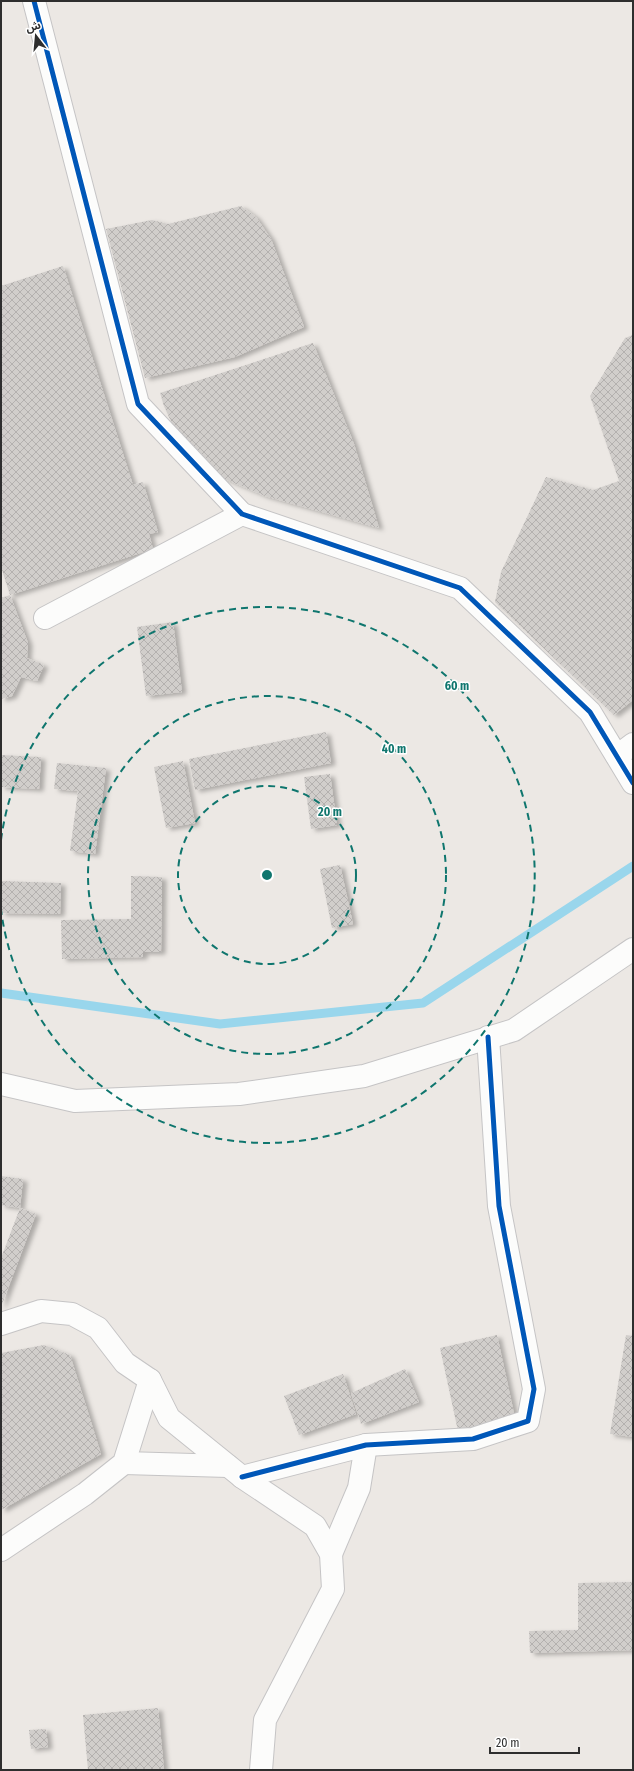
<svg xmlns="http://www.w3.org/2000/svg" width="634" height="1771" viewBox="0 0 634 1771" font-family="'Fira Sans Condensed','Noto Sans Arabic',sans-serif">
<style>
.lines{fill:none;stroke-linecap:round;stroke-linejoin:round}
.stream{stroke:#99d6ec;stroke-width:9}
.building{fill:url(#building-cross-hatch);filter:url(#shadow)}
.minor-casing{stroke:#c5c4c5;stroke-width:24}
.minor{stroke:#fcfcfb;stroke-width:22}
.cycleway-casing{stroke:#fff;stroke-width:8}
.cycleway{stroke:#0057b8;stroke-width:5}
.ring{fill:none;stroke:#0f766e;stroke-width:2;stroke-dasharray:7 5}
.centre{fill:#0f766e;stroke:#fff;stroke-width:2}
.ring-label{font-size:12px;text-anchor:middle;font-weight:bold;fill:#0f766e;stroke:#fff;stroke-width:3;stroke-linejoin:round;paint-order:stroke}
</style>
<defs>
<pattern id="building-cross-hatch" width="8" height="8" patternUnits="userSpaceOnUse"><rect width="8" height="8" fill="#d1cecb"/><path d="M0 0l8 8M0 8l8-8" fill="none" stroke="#b4b1af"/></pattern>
<filter id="shadow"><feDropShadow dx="4.5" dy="2.5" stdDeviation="2" flood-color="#0004"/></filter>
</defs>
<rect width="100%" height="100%" fill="#ece8e4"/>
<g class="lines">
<!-- stream -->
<path class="stream" d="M1 993 220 1024 423 1003 633 866"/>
</g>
<!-- building -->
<g class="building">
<path d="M241 206 256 217 271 239 304 327 235 357 145 378 106 229 152 220 168 224Z"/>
<path d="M63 266 133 485 143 482 158 532 149 534 153 549 10 595 1 567V286Z"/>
<path d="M633 335V700L614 715 495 602 501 572 546 477 593 490 619 481 590 396 625 338Z"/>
<path d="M313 343 354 444 379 528 265 496 213 474 182 446 164 406 160 393Z"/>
<path d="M10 595 28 643 27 658 44 665 37 681 21 677 12 696 1 699V598Z"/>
<path d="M173 622 182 692 146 696 137 627Z"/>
<path d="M326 732 331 763 195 790 189 759Z"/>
<path d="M1 755 41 757 39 789 1 787Z"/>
<path d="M183 761 195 823 166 828 154 767Z"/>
<path d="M57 763 106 768 95 854 70 851 78 791 54 789Z"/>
<path d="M330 774 337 825 311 829 304 777Z"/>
<path d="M340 865 353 924 332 928 320 869Z"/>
<path d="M131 876 162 877 161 952H143V957L62 959 61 920 131 919Z"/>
<path d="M1 881 61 883 60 914 1 913Z"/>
<path d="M1 1176 23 1179 20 1208 1 1205Z"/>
<path d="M20 1208 36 1214 1 1307V1258Z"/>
<path d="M497 1335 515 1418 458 1431 440 1348Z"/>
<path d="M626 1335 633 1336V1437L610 1434Z"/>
<path d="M44 1345 70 1355 101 1454 1 1510V1353Z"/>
<path d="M405 1369 419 1402 361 1424 351 1393Z"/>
<path d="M343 1374 356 1414 299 1435 284 1396Z"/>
<path d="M633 1582V1650L530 1653 529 1631 578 1630V1583Z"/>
<path d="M158 1708 164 1770H88L83 1715Z"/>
<path d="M46 1729 48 1747 31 1749 29 1730Z"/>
</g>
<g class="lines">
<defs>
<g id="minor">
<path d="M34 1 138 404 242 514 460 588 590 712 633 783"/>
<path d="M45 618 242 514"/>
<path d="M617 756 633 744"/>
<path d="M1 1084 75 1101 239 1094 364 1076 514 1030 633 949"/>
<path d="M1 1324 41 1311 72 1314 98 1328 125 1363 150 1380 169 1418 242 1477 315 1526 331 1554 333 1589 265 1720 261 1770"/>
<path d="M124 1463 228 1466"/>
<path d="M242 1477 366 1445 473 1439 528 1421 534 1389 499 1206 488 1037"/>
<path d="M1 1550 85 1494 124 1463 150 1380"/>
<path d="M331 1554 359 1488 366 1445"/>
</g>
</defs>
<!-- minor casing -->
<use href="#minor" class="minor-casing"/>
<!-- minor -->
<use href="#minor" class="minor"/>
<defs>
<g id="cycleway">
<path d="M34 1 138 404 242 514 460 588 590 712 633 783"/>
<path d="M242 1477 366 1445 473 1439 528 1421 534 1389 499 1206 488 1037"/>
</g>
</defs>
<!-- cycleway casing -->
<use href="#cycleway" class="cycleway-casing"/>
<!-- cycleway -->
<use href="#cycleway" class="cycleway"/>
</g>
<!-- distance rings -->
<g class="ring">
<circle cx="267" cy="875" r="89"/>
<circle cx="267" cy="875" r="179"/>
<path d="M1 840A268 268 0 1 1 1 910"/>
</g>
<circle cx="267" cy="875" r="6" class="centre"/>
<g class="ring-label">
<text x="457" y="690">60 m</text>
<text x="394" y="753">40 m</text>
<text x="330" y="816">20 m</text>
</g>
<!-- border -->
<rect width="634" height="1771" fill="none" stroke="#2e2e2e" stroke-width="4"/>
<!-- north arrow -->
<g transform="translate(36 36) rotate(344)" stroke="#ffffff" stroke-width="3" paint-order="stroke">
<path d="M0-3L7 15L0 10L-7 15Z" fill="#2e2e2e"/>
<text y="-6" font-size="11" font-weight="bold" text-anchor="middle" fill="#2e2e2e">ش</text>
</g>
<!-- scale -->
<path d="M490 1747v6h89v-6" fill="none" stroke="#2e2e2e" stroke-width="2"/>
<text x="496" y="1747" font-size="12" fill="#2e2e2e" stroke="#ffffff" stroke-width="3" paint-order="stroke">20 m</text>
</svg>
